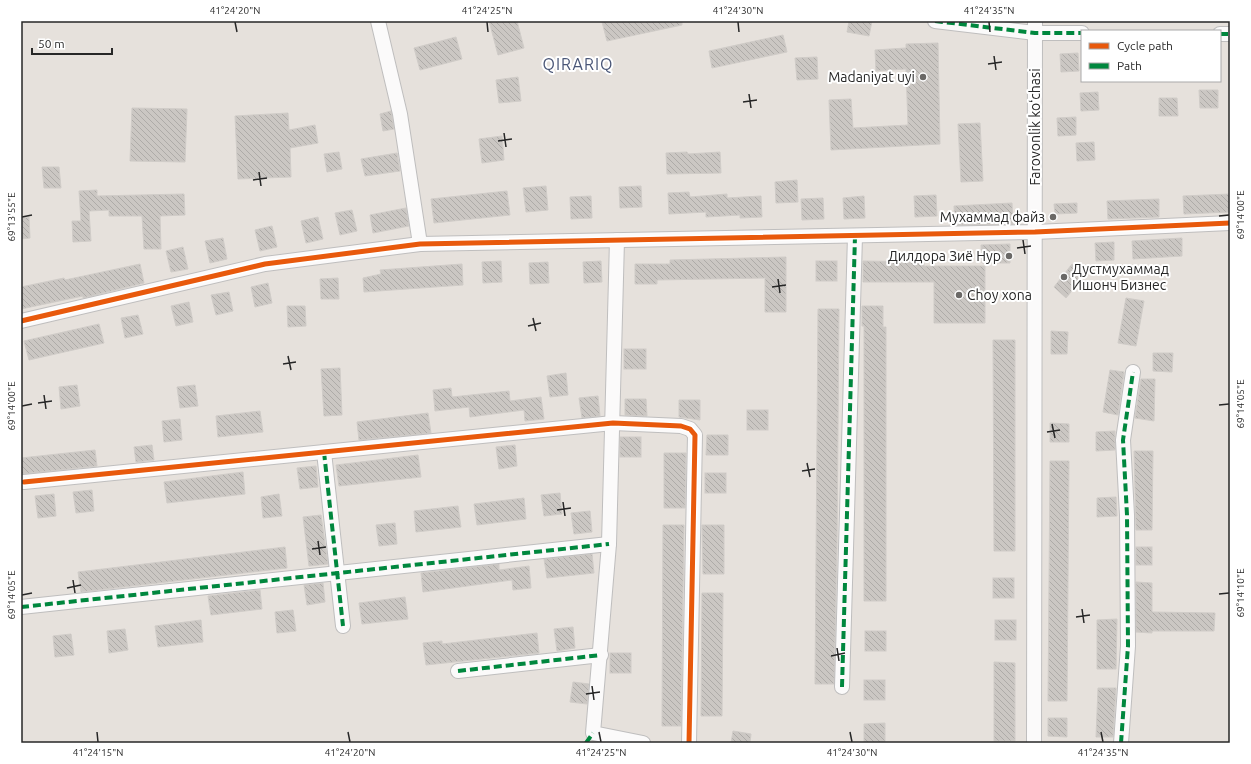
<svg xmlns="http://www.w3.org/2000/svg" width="1251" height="764" viewBox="0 0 1251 764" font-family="Ubuntu,sans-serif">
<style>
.building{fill:url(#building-back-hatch);stroke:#d0ccc8}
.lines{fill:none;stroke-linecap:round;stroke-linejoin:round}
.minor-casing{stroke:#bfbebe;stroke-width:16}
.minor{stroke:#fbfafa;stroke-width:14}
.quiet{stroke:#00873e;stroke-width:4;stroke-dasharray:8 4;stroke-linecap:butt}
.cycleway-casing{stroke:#fff;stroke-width:8}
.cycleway{stroke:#e8590c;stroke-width:5}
.ticks{fill:none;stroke:#272727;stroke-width:1.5}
.poi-dot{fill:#6a6866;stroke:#fff;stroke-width:1.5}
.labels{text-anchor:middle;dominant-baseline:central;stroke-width:4;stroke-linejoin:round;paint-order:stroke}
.poi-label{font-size:14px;fill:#272727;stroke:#fff;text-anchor:end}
.street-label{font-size:14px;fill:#272727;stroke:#fff}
.quarter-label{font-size:16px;letter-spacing:1px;fill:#495576;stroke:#fff}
.neatline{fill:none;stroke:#272727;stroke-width:1.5}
.ticks-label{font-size:10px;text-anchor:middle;fill:#272727}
</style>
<defs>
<pattern id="building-back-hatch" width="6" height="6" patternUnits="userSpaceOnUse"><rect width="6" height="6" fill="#cbc7c3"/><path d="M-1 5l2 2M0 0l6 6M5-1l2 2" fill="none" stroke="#aeaba8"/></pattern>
</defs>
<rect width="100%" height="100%" fill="#e6e1dc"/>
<!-- building -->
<g class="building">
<path d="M489 21H517L524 48 498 55Z"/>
<path d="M607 21H682V25L607 41 602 22Z"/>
<path d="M849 21H872L869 36 847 32Z"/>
<path d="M783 35 787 52 712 68 709 51Z"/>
<path d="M456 37 462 59 420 70 414 48Z"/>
<path d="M938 43 940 144 831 150 829 100 851 99 853 128 908 125 906 69 876 71 875 50 906 48V44Z"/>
<path d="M1078 53 1079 71 1061 72 1060 54Z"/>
<path d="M817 57 818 79 797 80 795 58Z"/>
<path d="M518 77 521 101 499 103 496 80Z"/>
<path d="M1199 90H1218V108H1200Z"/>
<path d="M1098 92 1099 110 1081 111 1080 93Z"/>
<path d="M1159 98H1177L1178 116H1159Z"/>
<path d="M132 108 187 109 185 162 130 161Z"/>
<path d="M391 111 394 129 383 131 380 114Z"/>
<path d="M288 113 289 130 315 125 318 143 290 148 291 177 238 179 235 116Z"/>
<path d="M1076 117V135L1058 136 1057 118Z"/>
<path d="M980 123 983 181 961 182 958 124Z"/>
<path d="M502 136 504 160 482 163 479 139Z"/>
<path d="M1094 142 1095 160 1077 161 1076 143Z"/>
<path d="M339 152 342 169 327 172 324 154Z"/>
<path d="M687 152 688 154 720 152 721 173 667 174 666 153Z"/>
<path d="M397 153 400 171 365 176 361 159Z"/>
<path d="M42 167H59L61 188H44Z"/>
<path d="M797 180 798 202 776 203 775 182Z"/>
<path d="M546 186 548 210 526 212 523 188Z"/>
<path d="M641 186 642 207 620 208 619 187Z"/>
<path d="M97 190V196L184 194 185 215 160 216 161 249H144L142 216H109V210L89 211 91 241 73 242 72 221H81L79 191Z"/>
<path d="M507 191 510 215 434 223 431 199Z"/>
<path d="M689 192 690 197 727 194V198L761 196 762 217 740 218V215L706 217V212L669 214 668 193Z"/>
<path d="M1230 194V212L1184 214 1183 196Z"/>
<path d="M936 195 937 216 915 217 914 196Z"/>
<path d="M591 196 592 218 571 219 570 197Z"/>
<path d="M864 196 865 218 844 219 843 198Z"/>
<path d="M823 198 824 219 802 220 801 199Z"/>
<path d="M1159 199V217L1108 219 1107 201Z"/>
<path d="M1012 203 1013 224 955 225 954 206Z"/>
<path d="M1077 203V213L1055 214 1054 204Z"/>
<path d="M406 208 409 226 373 233 370 215Z"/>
<path d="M352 210 357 231 340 235 335 213Z"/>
<path d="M29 217 30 238 21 239V218Z"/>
<path d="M318 217 323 239 306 243 301 221Z"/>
<path d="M272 226 277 247 260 251 255 230Z"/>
<path d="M223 238 227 259 210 263 205 241Z"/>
<path d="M1182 238V256L1133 259 1132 241Z"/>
<path d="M1114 242V260L1096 261 1095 243Z"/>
<path d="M1010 244V263H982L981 245Z"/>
<path d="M183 247 188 269 171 272 166 251Z"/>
<path d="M786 257V312H765V278L657 280V284H635V264H670V260Z"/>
<path d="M501 261 502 282 483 283 482 262Z"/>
<path d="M601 261 602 282 584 283 583 262Z"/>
<rect x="816" y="261" width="21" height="20"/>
<path d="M863 261 924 262V266H985V323H934V282H863Z"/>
<path d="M548 262 549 283 530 284 529 263Z"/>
<path d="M140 264 144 283 83 298V296L21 309V287L64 278 65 280Z"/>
<path d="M462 264 463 285 364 292 363 278 381 274 380 270Z"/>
<path d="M1072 264 1085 275 1066 298 1054 287Z"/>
<path d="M338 278 339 299H321L320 279Z"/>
<path d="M268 283 272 303 255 307 251 287Z"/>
<path d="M229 292 233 311 216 315 211 295Z"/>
<path d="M1126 298 1144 301 1136 346 1118 343Z"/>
<path d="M189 302 193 322 176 326 171 306Z"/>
<path d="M287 306H305L306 326 288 327Z"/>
<path d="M862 306H883V327H886V601H864V326H862Z"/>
<path d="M818 309H839L837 548 834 684H815Z"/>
<path d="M138 315 143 334 125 338 121 318Z"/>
<path d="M99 324 104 343 29 360 24 341Z"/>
<path d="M1051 331 1068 332 1067 354H1051Z"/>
<path d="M993 340H1015V551H994Z"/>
<rect x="624" y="349" width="22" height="20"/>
<path d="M1153 353H1173L1172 372 1153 371Z"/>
<path d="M340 368 342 415 324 416 321 369Z"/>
<path d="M1110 370 1124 372 1118 415 1103 412Z"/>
<path d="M566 373 568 395 550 397 547 376Z"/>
<path d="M1141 379H1155L1154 421 1135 418Z"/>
<path d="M77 385 80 406 61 409 59 387Z"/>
<path d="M195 385 198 406 180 408 177 387Z"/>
<path d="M451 388 452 397 509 391 510 401 541 397 544 419 525 421 524 410 470 417 469 407 435 411 433 390Z"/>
<path d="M598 396 600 416 582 418 579 398Z"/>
<path d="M625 399H646L647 416 625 415Z"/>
<path d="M679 400H700V420L679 417Z"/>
<rect x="747" y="410" width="21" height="20"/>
<path d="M260 411 263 432 218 437 216 416Z"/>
<path d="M428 413 431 433 359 440 357 422Z"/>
<path d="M180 419 182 440 164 442 162 421Z"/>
<path d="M1050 423 1069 424V442H1050Z"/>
<path d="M1115 431V450L1096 451V432Z"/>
<path d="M707 435H728V455H706Z"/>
<rect x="620" y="437" width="21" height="20"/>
<path d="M152 445 154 460 136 462 134 447Z"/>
<path d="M515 445 517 466 499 469 496 447Z"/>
<path d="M95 450 97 466 21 474V458Z"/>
<path d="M1134 451H1153L1152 530H1136Z"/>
<path d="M664 453H686L685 508H664Z"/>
<path d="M418 455 421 477 339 486 336 465Z"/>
<path d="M1050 461H1069L1067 701H1048Z"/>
<path d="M316 466 318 487 300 489 297 468Z"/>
<path d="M243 472 245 494 167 503 164 482Z"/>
<rect x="705" y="473" width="21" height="20"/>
<path d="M92 490 94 511 76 513 73 492Z"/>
<path d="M560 493 562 514 544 516 541 495Z"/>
<path d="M54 494 56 516 38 518 35 496Z"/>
<path d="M279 494 282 516 263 518 261 497Z"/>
<path d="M1116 497 1117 516 1097 517V498Z"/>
<path d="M524 498 526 519 477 525 474 504Z"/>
<path d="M458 506 461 527 416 532 414 511Z"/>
<path d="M590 511 592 532 574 534 571 513Z"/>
<path d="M321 515 328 564 309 566 303 517Z"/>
<path d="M395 523 397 544 379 546 376 525Z"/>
<path d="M663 525H684L681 726H662Z"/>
<path d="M702 525H724V574H703Z"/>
<path d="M285 547 287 568 81 592 78 572Z"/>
<rect x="1136" y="547" width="16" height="18"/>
<path d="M592 554 594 573 547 578 544 559Z"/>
<path d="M499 564V570L529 566 531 588 513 590 512 580 423 592 421 573Z"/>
<rect x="993" y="578" width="21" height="20"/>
<path d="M1136 582 1152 583V612L1215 613 1214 631H1152V633L1136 632Z"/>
<path d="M323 583 325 602 307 605 304 585Z"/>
<path d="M260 590 262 609 211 615 208 596Z"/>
<path d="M702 593H723L722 716H701Z"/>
<path d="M405 597 408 619 362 624 359 603Z"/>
<path d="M293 610 296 631 277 633 275 612Z"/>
<path d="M1117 619 1116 669H1097V620Z"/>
<path d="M201 620 203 642 158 647 155 626Z"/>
<rect x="995" y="620" width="21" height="20"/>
<path d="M573 627 575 648 557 651 554 629Z"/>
<path d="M125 629 128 650 109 653 107 631Z"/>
<rect x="865" y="631" width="21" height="20"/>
<path d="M537 633 539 653 426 665 423 643 442 641V644Z"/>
<path d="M71 634 74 655 55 657 53 636Z"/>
<rect x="610" y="653" width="21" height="20"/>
<path d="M994 662 1015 663V741H994Z"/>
<rect x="864" y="680" width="21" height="20"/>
<path d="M573 682 589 684 587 704 570 702Z"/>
<path d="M1098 688H1116L1113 737H1096Z"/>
<path d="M1048 718H1067V737L1048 736Z"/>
<path d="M885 723V743H864V724Z"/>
<path d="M733 731 751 734 750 743H731Z"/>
</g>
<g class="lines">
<defs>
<g id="minor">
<path d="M378 21 400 114 420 244"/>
<path d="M935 21 1035 33H1082"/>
<path d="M1220 34H1230"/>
<path d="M617 240 609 544 593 733 643 743"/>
<path d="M21 321 265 264 420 244 1035 232 1230 223"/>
<path d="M324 452 343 626"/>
<path d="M24 482 613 423 681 426 690 429 695 435 689 743"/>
<path d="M21 607 609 544"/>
<path d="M458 671 601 655"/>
<path d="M842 687 855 236"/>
<path d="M1034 743 1035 21"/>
<path d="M1121 743 1128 646 1127 515 1123 440 1133 372"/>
</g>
</defs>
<!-- minor casing -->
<use href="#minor" class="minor-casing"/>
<!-- minor -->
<use href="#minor" class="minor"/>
<!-- quiet -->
<g class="quiet">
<path d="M935 21 1035 33H1082"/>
<path d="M1220 34H1230"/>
<path d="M324 452 343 626"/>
<path d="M21 607 609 544"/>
<path d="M458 671 601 655"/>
<path d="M842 687 855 236"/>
<path d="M586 743 593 733"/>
<path d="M1121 743 1128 646 1127 515 1123 440 1133 372"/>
</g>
<defs>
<g id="cycleway">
<path d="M21 321 265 264 420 244 1035 232 1230 223"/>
<path d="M24 482 613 423 681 426 690 429 695 435 689 743"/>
</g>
</defs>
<!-- cycleway casing -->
<use href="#cycleway" class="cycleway-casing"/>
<!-- cycleway -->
<use href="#cycleway" class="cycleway"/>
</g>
<!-- ticks -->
<path class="ticks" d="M235 22 237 32M487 22 488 32M738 22 739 32M989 22 990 32M994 56 996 70M988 64 1002 62M749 94 751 108M743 102 757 100M504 133 506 147M498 141 512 139M259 172 261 186M253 180 267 178M1219 216 1229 215M22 217 32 215M1023 240 1025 254M1017 248 1031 246M778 279 780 293M772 287 786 285M533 318 536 331M528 326 541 323M288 356 291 370M283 364 296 362M44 395 46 409M38 403 52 401M1219 405 1229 404M22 406 32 404M1052 424 1055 438M1047 432 1060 430M807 463 810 477M802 471 815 469M563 502 565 516M557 510 571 508M318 541 320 555M312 549 326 547M73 580 75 593M67 588 81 585M1219 594 1229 593M22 595 32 593M1082 609 1084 623M1076 617 1090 615M837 648 839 661M831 656 845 653M592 686 594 700M586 694 600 692M97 732 98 742M348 732 350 742M599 732 601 742M850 732 852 742M1101 732 1103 742"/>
<!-- markers -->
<g class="poi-dot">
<circle cx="923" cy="77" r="4"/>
<circle cx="1053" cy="217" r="4"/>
<circle cx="1009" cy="256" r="4"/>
<circle cx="1064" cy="277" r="4"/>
<circle cx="959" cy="295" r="4"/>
</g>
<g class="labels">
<!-- poi labels -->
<g class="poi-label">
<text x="915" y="77">Madaniyat uyi</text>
<text x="1045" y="217">Мухаммад файз</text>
<text x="1001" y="256">Дилдора Зиё Нур</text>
<text x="1072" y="269" text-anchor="start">Дустмухаммад<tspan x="1072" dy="16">Ишонч Бизнес</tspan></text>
<text x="967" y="295" text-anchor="start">Choy xona</text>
</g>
<!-- street labels -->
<g class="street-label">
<text transform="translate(1035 127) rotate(-90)">Farovonlik koʻchasi</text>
</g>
<!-- quarter labels -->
<g class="quarter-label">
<text x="578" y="64">QIRARIQ</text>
</g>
</g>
<!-- border -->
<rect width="1251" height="764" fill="none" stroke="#ffffff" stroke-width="44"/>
<!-- legend -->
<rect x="1081" y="30" width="140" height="52" fill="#ffffff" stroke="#a9a9a9"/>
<rect x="1089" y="43" width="20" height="6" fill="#e8590c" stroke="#a9a9a9"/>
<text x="1117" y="50" font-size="12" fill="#272727">Cycle path</text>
<rect x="1089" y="63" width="20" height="6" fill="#00873e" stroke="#a9a9a9"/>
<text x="1117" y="70" font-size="12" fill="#272727">Path</text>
<!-- scale -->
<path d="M32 48v6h80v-6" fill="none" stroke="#272727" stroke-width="2"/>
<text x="38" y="48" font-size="12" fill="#272727" stroke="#ffffff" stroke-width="3" paint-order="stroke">50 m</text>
<rect x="22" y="22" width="1207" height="720" class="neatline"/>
<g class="ticks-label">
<text x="235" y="14">41°24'20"N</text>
<text x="487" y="14">41°24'25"N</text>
<text x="738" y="14">41°24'30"N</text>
<text x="989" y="14">41°24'35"N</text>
<text transform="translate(1240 215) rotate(-90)" y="4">69°14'00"E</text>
<text transform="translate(11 217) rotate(-90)" y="4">69°13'55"E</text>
<text transform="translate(1240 404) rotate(-90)" y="4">69°14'05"E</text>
<text transform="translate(11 406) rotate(-90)" y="4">69°14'00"E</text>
<text transform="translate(1240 593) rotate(-90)" y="4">69°14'10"E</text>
<text transform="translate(11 595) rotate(-90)" y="4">69°14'05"E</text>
<text x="98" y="756">41°24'15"N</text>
<text x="350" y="756">41°24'20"N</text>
<text x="601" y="756">41°24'25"N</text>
<text x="852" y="756">41°24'30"N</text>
<text x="1103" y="756">41°24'35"N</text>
</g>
</svg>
